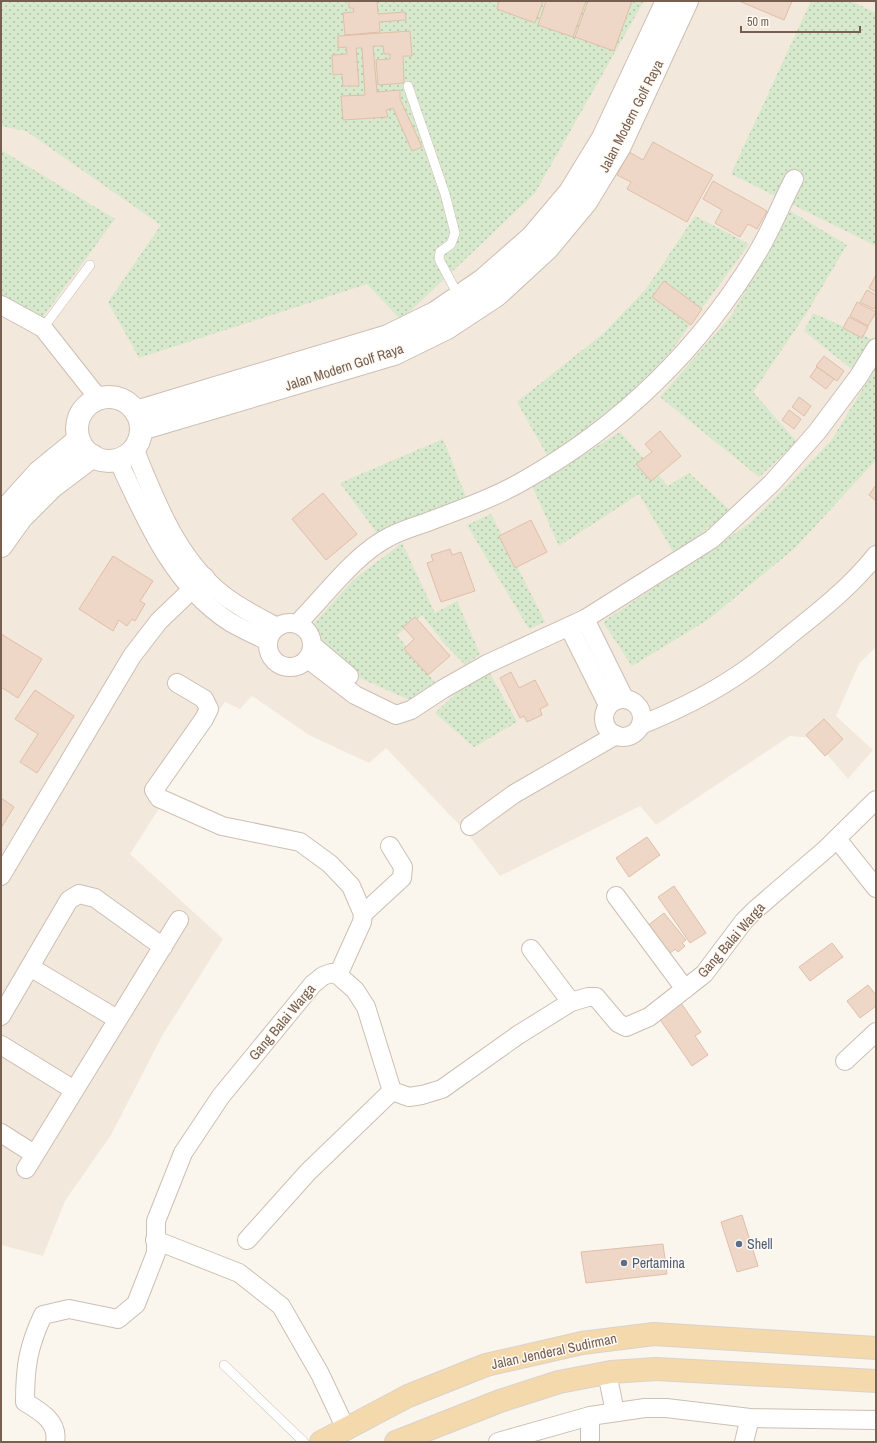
<svg xmlns="http://www.w3.org/2000/svg" width="877" height="1443" viewBox="0 0 877 1443" font-family="'Archivo Narrow',sans-serif">
<style>
.residential{fill:#f3e8dc}
.grass{fill:url(#grass-dots)}
.building{fill:#efd7c7;stroke:#e0bea8}
.lines{fill:none;stroke-linecap:round;stroke-linejoin:round}
.service-casing{stroke:#cdbeb3;stroke-width:10}
.minor-casing{stroke:#cdbeb3;stroke-width:20}
.tertiary-casing{stroke:#cdbeb3;stroke-width:24}
.primary-casing{stroke:#d9d2ce;stroke-width:24}
.service{stroke:#fff;stroke-width:9}
.minor{stroke:#fff;stroke-width:18}
.tertiary{stroke:#fff;stroke-width:22}
.primary{stroke:#f4d9ac;stroke-width:22}
.service-dot{fill:#5c6f8a;stroke:#fefaf3;stroke-width:1.5}
.labels{text-anchor:middle;dominant-baseline:central;stroke-width:3;stroke-linejoin:round;paint-order:stroke}
.street-label{font-size:14px;fill:#765e51;stroke:#fefaf3}
.service-label{font-size:14px;fill:#4e5e75;stroke:#fefaf3;text-anchor:start}
</style>
<defs>
<pattern id="grass-dots" width="8" height="8" patternUnits="userSpaceOnUse"><rect width="8" height="8" fill="#d7e9cc"/><path d="M2 2h.1M6 6h.1" fill="none" stroke="#b3c0a8" stroke-width="1.8" stroke-linecap="round"/></pattern>
</defs>
<rect width="100%" height="100%" fill="#fbf6ed"/>
<!-- residential -->
<path class="residential" d="M1 1H876V647L859 664 836 716 873 750 848 779 813 738 790 736 656 825 640 806 500 876 467 833 386 748 369 763 309 735 252 696 240 709 225 702 169 778 160 807 130 854 223 939 162 1036 111 1135 65 1201 43 1256 1 1245Z"/>
<!-- grass -->
<g class="grass">
<path d="M1 1H644L535 193 401 320 367 284 139 358 108 302 161 225 26 131 1 126Z"/>
<path d="M811 1H851L876 13V246L731 174Z"/>
<path d="M1 150 115 219 40 321 1 297Z"/>
<path d="M790 211 847 245 806 314 753 392 797 442 759 477 660 397 731 316Z"/>
<path d="M695 216 749 244 671 351 641 386 583 433 547 455 517 402 604 333 646 289Z"/>
<path d="M813 313 873 340 854 371 804 331Z"/>
<path d="M876 367V460L795 548 709 619 632 666 603 622 750 523 831 441Z"/>
<path d="M620 432 668 486 689 473 730 510 675 555 639 494 559 546 532 486Z"/>
<path d="M443 439 466 497 377 533 340 483Z"/>
<path d="M491 514 545 622 529 629 467 525Z"/>
<path d="M402 543 435 613 457 601 480 654 465 665 443 642 422 615 397 635 436 684 412 701 360 678 319 645 312 626 353 580Z"/>
<path d="M488 670 517 722 474 747 435 713 468 682Z"/>
</g>
<!-- building -->
<g class="building">
<path d="M349 1H377L378 14 405 12 406 20 379 22 380 32 345 35 343 13 354 12 353 8H349Z"/>
<path d="M499 1H543L535 23 497 9Z"/>
<path d="M546 1H586L573 37 538 25Z"/>
<path d="M588 1H632L614 51 575 37Z"/>
<path d="M739 1H792L784 20Z"/>
<path d="M410 31 412 56H403L404 83 378 85 376 60 390 59V54H384L383 46H373L377 92 400 90V99L422 147 412 151 393 108 386 110 388 117 343 120 341 96 365 95 362 48H356L359 86H343L342 74 333 75 332 55 347 54 346 47 338 48V36Z"/>
<path d="M653 142 713 175 687 222 627 189 631 182 617 175 629 152 643 160Z"/>
<path d="M713 181 767 211 757 229 748 224 740 237 715 223 722 210 703 199Z"/>
<path d="M876 275V292L869 288Z"/>
<path d="M664 281 702 309 691 325 652 297Z"/>
<path d="M867 290 876 295V305L874 309 860 302Z"/>
<path d="M857 302 876 312 868 326 850 316Z"/>
<path d="M849 317 868 327 862 338 843 328Z"/>
<path d="M824 356 844 371 837 381 816 366Z"/>
<path d="M817 367 834 379 826 389 810 377Z"/>
<path d="M799 397 811 406 804 416 792 407Z"/>
<path d="M789 410 801 419 794 429 782 420Z"/>
<path d="M660 431 681 456 651 481 636 464 652 452 645 444Z"/>
<path d="M876 485V501L869 495Z"/>
<path d="M323 493 357 534 326 560 292 519Z"/>
<path d="M531 520 547 552 515 568 499 536Z"/>
<path d="M450 549 452 555 461 552 475 591 441 602 427 563 433 561 431 555Z"/>
<path d="M113 556 153 581 140 601 145 604 135 621 132 619 127 626 119 620 113 631 79 609Z"/>
<path d="M415 617 450 656 428 675 404 649 414 639 403 627Z"/>
<path d="M1 634 42 659 18 698 1 687Z"/>
<path d="M511 672 519 688 535 680 548 705 540 709 542 715 527 722 524 716 520 718 500 678Z"/>
<path d="M35 690 74 716 37 773 20 762 38 734 15 719Z"/>
<path d="M824 719 843 739 825 756 806 735Z"/>
<path d="M1 798 14 807 1 828Z"/>
<path d="M647 837 660 855 629 877 616 858Z"/>
<path d="M674 886 706 933 690 943 658 897Z"/>
<path d="M664 913 686 940 682 943 685 946 678 952 675 949 669 954 646 927Z"/>
<path d="M832 943 843 957 810 981 799 967Z"/>
<path d="M868 985 876 995V1006L860 1018 847 1001Z"/>
<path d="M681 1003 701 1032 695 1036 708 1055 692 1066 659 1018Z"/>
<path d="M742 1215 758 1266 737 1272 721 1222Z"/>
<path d="M663 1244 667 1274 586 1283 581 1252Z"/>
</g>
<g class="lines">
<defs>
<g id="service">
<path d="M408 86 445 194 455 233 451 244 440 252 439 259 459 297"/>
<path d="M43 328 90 265"/>
<path d="M224 1365 304 1442"/>
</g>
<g id="minor">
<path d="M1 305 43 328 99 399"/>
<path d="M134 448C155 500 177 558 222 594 238 607 258 617 277 627"/>
<path d="M118 460C145 518 173 586 230 622 242 629 255 635 268 641"/>
<path d="M585 619 624 698"/>
<circle cx="290" cy="645" r="22"/>
<path d="M297 624C325 596 355 554 389 537 400 531 413 527 425 523 458 510 492 499 523 481 621 426 702 347 759 250 772 228 782 202 794 179"/>
<path d="M569 627 608 705"/>
<path d="M312 645 349 676"/>
<path d="M308 659 355 695 396 715 411 710 443 689 487 664 585 619 712 539 772 483 817 432 859 376 876 348"/>
<path d="M177 683 204 699 209 709 204 719 154 790 159 798 222 826 300 842 330 864 351 886 363 914 362 922 338 975"/>
<circle cx="623" cy="718" r="19"/>
<path d="M641 725C678 710 716 691 748 668 765 656 780 643 796 630 825 607 853 584 876 555"/>
<path d="M470 826 514 794 616 735"/>
<path d="M837 839 876 888"/>
<path d="M1 876 132 656 159 621 205 577"/>
<path d="M616 896 685 989"/>
<path d="M363 914 402 878 403 867 390 846"/>
<path d="M531 949 571 1002"/>
<path d="M30 967 117 1019"/>
<path d="M1 1016 69 900 79 894 95 898 163 947"/>
<path d="M1 1045 74 1090"/>
<path d="M845 1061 876 1032"/>
<path d="M1 1133 34 1154"/>
<path d="M26 1169 179 920"/>
<path d="M155 1240 239 1273 281 1306 320 1374 346 1429"/>
<path d="M247 1240 308 1172 392 1091"/>
<path d="M607 1373 615 1412"/>
<path d="M55 1442C59 1422 40 1411 25 1402 25 1367 28 1347 43 1315L69 1309 118 1319 136 1304 156 1253V1221L183 1153 221 1096 313 984 323 976 331 973 338 975 355 990 366 1007 392 1091 409 1097 422 1095 442 1089 518 1035 571 1002 588 997H596L618 1023 626 1027 649 1017 704 974 744 921 755 910 826 849 876 800"/>
<path d="M498 1442 590 1416 645 1408H666L750 1418 876 1420"/>
<path d="M590 1442V1416"/>
<path d="M744 1442 750 1418"/>
</g>
<g id="tertiary">
<circle cx="109" cy="429" r="32"/>
<path d="M136 412 388 336 435 313 483 280 532 237 570 192 603 138 667 1"/>
<path d="M141 429 394 354 447 328 497 295 547 249 586 202 620 146 687 1"/>
<path d="M1 514 39 472 78 440"/>
<path d="M1 546 21 518 52 487 93 456"/>
</g>
<g id="primary">
<path d="M321 1442 408 1396 486 1365 582 1343 654 1334 876 1348"/>
<path d="M396 1442 500 1401 559 1382 611 1372 656 1369 876 1381"/>
</g>
</defs>
<!-- service casing -->
<use href="#service" class="service-casing"/>
<!-- minor casing -->
<use href="#minor" class="minor-casing"/>
<!-- tertiary casing -->
<use href="#tertiary" class="tertiary-casing"/>
<!-- primary casing -->
<use href="#primary" class="primary-casing"/>
<!-- service -->
<use href="#service" class="service"/>
<!-- minor -->
<use href="#minor" class="minor"/>
<!-- tertiary -->
<use href="#tertiary" class="tertiary"/>
<!-- primary -->
<use href="#primary" class="primary"/>
</g>
<!-- markers -->
<g class="service-dot">
<circle cx="739" cy="1244" r="4"/>
<circle cx="624" cy="1263" r="4"/>
</g>
<g class="labels">
<!-- street labels -->
<g class="street-label">
<text transform="translate(631 116) rotate(-63)">Jalan Modern Golf Raya</text>
<text transform="translate(344 367) rotate(-18)">Jalan Modern Golf Raya</text>
<text transform="translate(731 940) rotate(-49)">Gang Balai Warga</text>
<text transform="translate(282 1022) rotate(-50)">Gang Balai Warga</text>
<text transform="translate(554 1351) rotate(-12)">Jalan Jenderal Sudirman</text>
</g>
<!-- service labels -->
<g class="service-label">
<text x="747" y="1244">Shell</text>
<text x="632" y="1263">Pertamina</text>
</g>
</g>
<!-- border -->
<rect width="877" height="1443" fill="none" stroke="#765e51" stroke-width="4"/>
<!-- scale -->
<path d="M741 26v6h119v-6" fill="none" stroke="#765e51" stroke-width="2"/>
<text x="747" y="26" font-size="12" fill="#765e51" stroke="#fefaf3" stroke-width="3" paint-order="stroke">50 m</text>
</svg>
